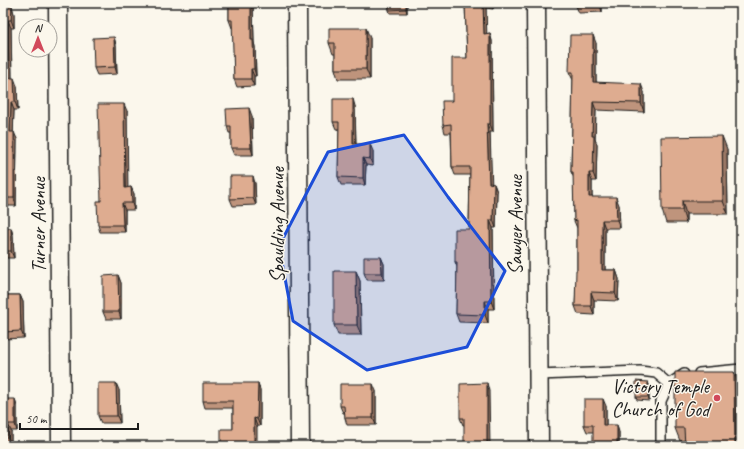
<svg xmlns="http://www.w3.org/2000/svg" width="744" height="449" viewBox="0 0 744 449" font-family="Caveat,sans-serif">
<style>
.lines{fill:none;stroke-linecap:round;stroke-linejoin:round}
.service-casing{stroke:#1c1c1c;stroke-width:12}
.minor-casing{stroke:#1c1c1c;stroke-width:21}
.service{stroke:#fbf7ec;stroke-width:9}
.minor{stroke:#fbf7ec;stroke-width:18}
.wall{fill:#bf947c;stroke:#1c1c1c}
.shaded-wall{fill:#9b7865;stroke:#1c1c1c}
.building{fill:#deac90;stroke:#1c1c1c}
.marked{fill:#1d4ed8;fill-opacity:0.2;stroke:#1d4ed8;stroke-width:3;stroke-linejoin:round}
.poi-dot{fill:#d1495b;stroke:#fbf7ec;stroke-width:1.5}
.labels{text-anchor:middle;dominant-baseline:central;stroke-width:3;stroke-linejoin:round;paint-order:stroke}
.street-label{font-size:20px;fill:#1c1c1c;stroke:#fbf7ec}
.poi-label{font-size:20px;fill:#1c1c1c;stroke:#fbf7ec;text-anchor:end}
</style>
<rect width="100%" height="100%" fill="#fbf7ec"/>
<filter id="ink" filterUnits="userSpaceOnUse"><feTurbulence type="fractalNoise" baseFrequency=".025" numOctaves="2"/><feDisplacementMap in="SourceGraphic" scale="8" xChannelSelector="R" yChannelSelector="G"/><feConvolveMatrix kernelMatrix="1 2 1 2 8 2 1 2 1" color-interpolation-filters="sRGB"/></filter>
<g filter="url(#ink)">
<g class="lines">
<defs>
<g id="service">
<path d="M699 373 741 369"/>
<path d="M539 375 640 371 656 373 669 384"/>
<path d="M661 446V401L669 384 684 374"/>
</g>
<g id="minor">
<path d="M58 3 61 446"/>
<path d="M297 3 300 446"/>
<path d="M536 3 539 446"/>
</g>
</defs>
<!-- service casing -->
<use href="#service" class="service-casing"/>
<!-- minor casing -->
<use href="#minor" class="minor-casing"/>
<!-- service -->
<use href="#service" class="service"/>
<!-- minor -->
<use href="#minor" class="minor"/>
</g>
<!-- wall -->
<g class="wall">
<path d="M3 3H11V6H12L14 14V28H11L12 78 17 86 18 110H14L13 132 17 139 16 206H3Z"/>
<path d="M229 3H253L254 42 255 47 256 76H254V86L237 87 234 79 233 28H232L229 20Z"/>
<path d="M389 3H407V13H390L389 10Z"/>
<path d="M465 3H493V9L486 8V34L490 33 492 41 493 132H490L491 184H494L497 192 496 228H493L494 309H488V323L459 322 456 314 457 267 455 262 469 229 470 175H455L452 167 451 133H445L443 125 467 58Z"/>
<path d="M602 3V12L579 13 576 6Z"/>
<path d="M114 37 116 45 117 74 97 75 94 68Z"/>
<path d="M370 38V79H338L335 69V54H333L329 43Z"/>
<path d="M596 43V82L644 92V112L596 110 595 139 597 145 596 181H592V197L619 205 620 228H605V270H616L619 279 618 301 594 300V315L578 314 575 306 577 270V228L574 221V178L571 172 573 80 569 72Z"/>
<path d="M355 106 356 144 373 151V166L366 165 365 185H341L338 177 339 129H336L333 122Z"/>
<path d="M127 111V188L131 187 134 194V210H125V232H100L98 225 101 201Z"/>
<path d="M252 116 253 155H234L231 148V133H229L227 126Z"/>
<path d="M727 149 728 214H686V223H666L662 210Z"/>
<path d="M255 183 256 205 233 206 230 199Z"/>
<path d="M3 228H11L13 235 14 258H3Z"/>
<path d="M381 257 384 264V280H367L364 273Z"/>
<path d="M356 271 360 281 361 335H338L334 325Z"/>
<path d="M118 275 121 283V319H106L103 312Z"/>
<path d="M3 295H20L23 302 24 338 3 339Z"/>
<path d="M734 372 739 384 685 441H680L675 428Z"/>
<path d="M648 382 649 385V401L637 400 636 397Z"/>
<path d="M258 383 260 390V426L233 429V408H205L203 401Z"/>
<path d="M119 390 120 423H101L98 416Z"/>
<path d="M376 391V425H347L345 418V413H343L340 406Z"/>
<path d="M489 391 464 425H463L460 418Z"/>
<path d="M3 399 17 406V431H11V444H3Z"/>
<path d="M606 406V425L619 432V446L593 432H587L584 425Z"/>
</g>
<!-- shaded-wall -->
<g class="shaded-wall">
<path d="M8 3H11V14L8 6Z"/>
<path d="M251 3H253L254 42 255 47 256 76 254 69 251 40Z"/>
<path d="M406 3H407V13L406 9Z"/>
<path d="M483 3H484L486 8 487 42 484 34Z"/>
<path d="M491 3H493V9Z"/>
<path d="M600 3H602V12L600 5Z"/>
<path d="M12 6 14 14V28L11 20Z"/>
<path d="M8 20 11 28 12 86 9 78Z"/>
<path d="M366 28 370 38V79L366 69Z"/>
<path d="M490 33 492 41 493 132 490 124Z"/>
<path d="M593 35 596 43V91L593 82Z"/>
<path d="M114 37 116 45 117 74 115 67Z"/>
<path d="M251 69 254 76V86L251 79Z"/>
<path d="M14 78 17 86 18 110 15 102Z"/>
<path d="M641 84 644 92V112L641 103Z"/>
<path d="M353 99 355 106 356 151 353 144Z"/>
<path d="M11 102 14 110 13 139 10 132Z"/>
<path d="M593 102 596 110 595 139 597 145 596 181 593 173 592 136Z"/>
<path d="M124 104 127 111 128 195 125 188Z"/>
<path d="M249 108 252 116 253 155 251 148Z"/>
<path d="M487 124 490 132 492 191 489 183Z"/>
<path d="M14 132 17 139 16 206 14 198Z"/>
<path d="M722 136 727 149 728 214 723 201Z"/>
<path d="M370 144 373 151V166L370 159Z"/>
<path d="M363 158 366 165 365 185 363 178Z"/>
<path d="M589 173 592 181V205L589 197Z"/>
<path d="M253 176 255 183 256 205 253 198Z"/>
<path d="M494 184 497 192 496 228 493 220Z"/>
<path d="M131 187 134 194V210L132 203Z"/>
<path d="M616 197 619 205 620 228 617 220Z"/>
<path d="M682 201 686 214V223L682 210Z"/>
<path d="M122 203 125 210V232L123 225Z"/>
<path d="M490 220 493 228 494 309 491 301Z"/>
<path d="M602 220 605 228V278L602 270Z"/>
<path d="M11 228 13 235 14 258 11 251Z"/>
<path d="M381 257 384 264V280L382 273Z"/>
<path d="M616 270 619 279 618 301 615 293Z"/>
<path d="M356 271 360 281 361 335 357 325Z"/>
<path d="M118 275 121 283V319L119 312Z"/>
<path d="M591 292 594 300V315L591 306Z"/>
<path d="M20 295 23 302 24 338 21 331Z"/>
<path d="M485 301 488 309V323L485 315Z"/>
<path d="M734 372 739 384V446H735Z"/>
<path d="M648 382 649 385V401L648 397Z"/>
<path d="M116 383 119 390 120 423 117 416Z"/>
<path d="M258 383 260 390V426L257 419Z"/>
<path d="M487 383 489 391 490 446H487Z"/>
<path d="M373 384 376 391V425L373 418Z"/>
<path d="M15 399 17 406V431L15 424Z"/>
<path d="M603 399 606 406V432L603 425Z"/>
<path d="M254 418 257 426V446H254Z"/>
<path d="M8 424 11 431V444L8 437Z"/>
<path d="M617 425 619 432V446H617Z"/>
</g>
<!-- building -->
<g class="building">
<path d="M3 3H8V6H12L11 20H8L9 78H14L15 102H11L10 132H14V198H3Z"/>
<path d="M229 3H251V40H253L254 69H251V79H234L232 20H229Z"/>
<path d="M389 3H406V9L389 10Z"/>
<path d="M465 3H483L484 34 490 33V124H487L489 183 494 184 493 220H490L491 301H485V315L456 314 457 262H455V229H469L470 167H452L451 124 443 125 442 101H452V58H467Z"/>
<path d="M576 3H600V5L576 6Z"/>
<path d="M329 28H366V69H335V43H329Z"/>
<path d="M570 35H593V82L641 84V103L593 102 592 136H594L593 173H589V197H616L617 220H602V270H616L615 293 591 292V306H575L576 270H577V220L574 221 573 172H571L573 72H569Z"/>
<path d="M114 37 115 67 94 68 93 38Z"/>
<path d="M333 99H353V144H370V159L363 158V178L338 177 339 122H333Z"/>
<path d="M98 104H124L125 188 131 187 132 203H122L123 225H98L97 201H101Z"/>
<path d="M249 108 251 148H231V126H227L226 109Z"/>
<path d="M722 136 723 201H682V210H662L661 137Z"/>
<path d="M230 176H253V198L230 199Z"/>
<rect x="3" y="228" width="8" height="23"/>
<path d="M364 257H381L382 273H364Z"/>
<path d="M334 271H356L357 325H334Z"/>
<path d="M118 275 119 312H103V276Z"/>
<path d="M3 295H20L21 331 3 332Z"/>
<path d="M675 372H734L735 446H685L684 428H675Z"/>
<path d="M636 381 648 382V397H636Z"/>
<path d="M98 383H116L117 416H98Z"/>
<path d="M203 383H258L257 419 254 418V446H221V429H233V401H203Z"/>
<path d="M487 383V446H464V418H460V384Z"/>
<path d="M340 384H373V418H345L344 406H340Z"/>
<path d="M3 399H15V424H8V437H3Z"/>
<path d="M584 399H603V425H617V446H593V425H584Z"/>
</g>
</g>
<!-- marked area -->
<path class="marked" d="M404 135 448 197 505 271 467 347 367 370 293 321 279 246 328 152Z"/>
<!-- markers -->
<circle class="poi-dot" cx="717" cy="398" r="4"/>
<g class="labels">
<!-- street labels -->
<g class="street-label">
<text transform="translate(38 225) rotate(-90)">Turner Avenue</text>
<text transform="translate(277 225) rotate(-90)">Spaulding Avenue</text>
<text transform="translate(515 225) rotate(-90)">Sawyer Avenue</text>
</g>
<!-- poi labels -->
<g class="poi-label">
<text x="709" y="386">Victory Temple<tspan x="709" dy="23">Church of God</tspan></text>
</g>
</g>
<!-- margin -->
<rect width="744" height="449" fill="none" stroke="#fbf7ec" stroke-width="16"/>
<rect x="8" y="8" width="728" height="433" fill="none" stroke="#1c1c1c" stroke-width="1.5" filter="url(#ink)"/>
<!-- north arrow -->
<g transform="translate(38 38)"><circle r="19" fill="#fbf7ec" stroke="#a29f99"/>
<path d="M0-3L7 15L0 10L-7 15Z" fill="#d1495b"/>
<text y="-6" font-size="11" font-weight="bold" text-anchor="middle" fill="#1c1c1c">N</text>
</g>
<!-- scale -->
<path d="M20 423v6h118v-6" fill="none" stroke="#1c1c1c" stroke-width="2"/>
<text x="26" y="423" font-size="12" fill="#1c1c1c" stroke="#fbf7ec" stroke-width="3" paint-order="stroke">50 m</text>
</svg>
